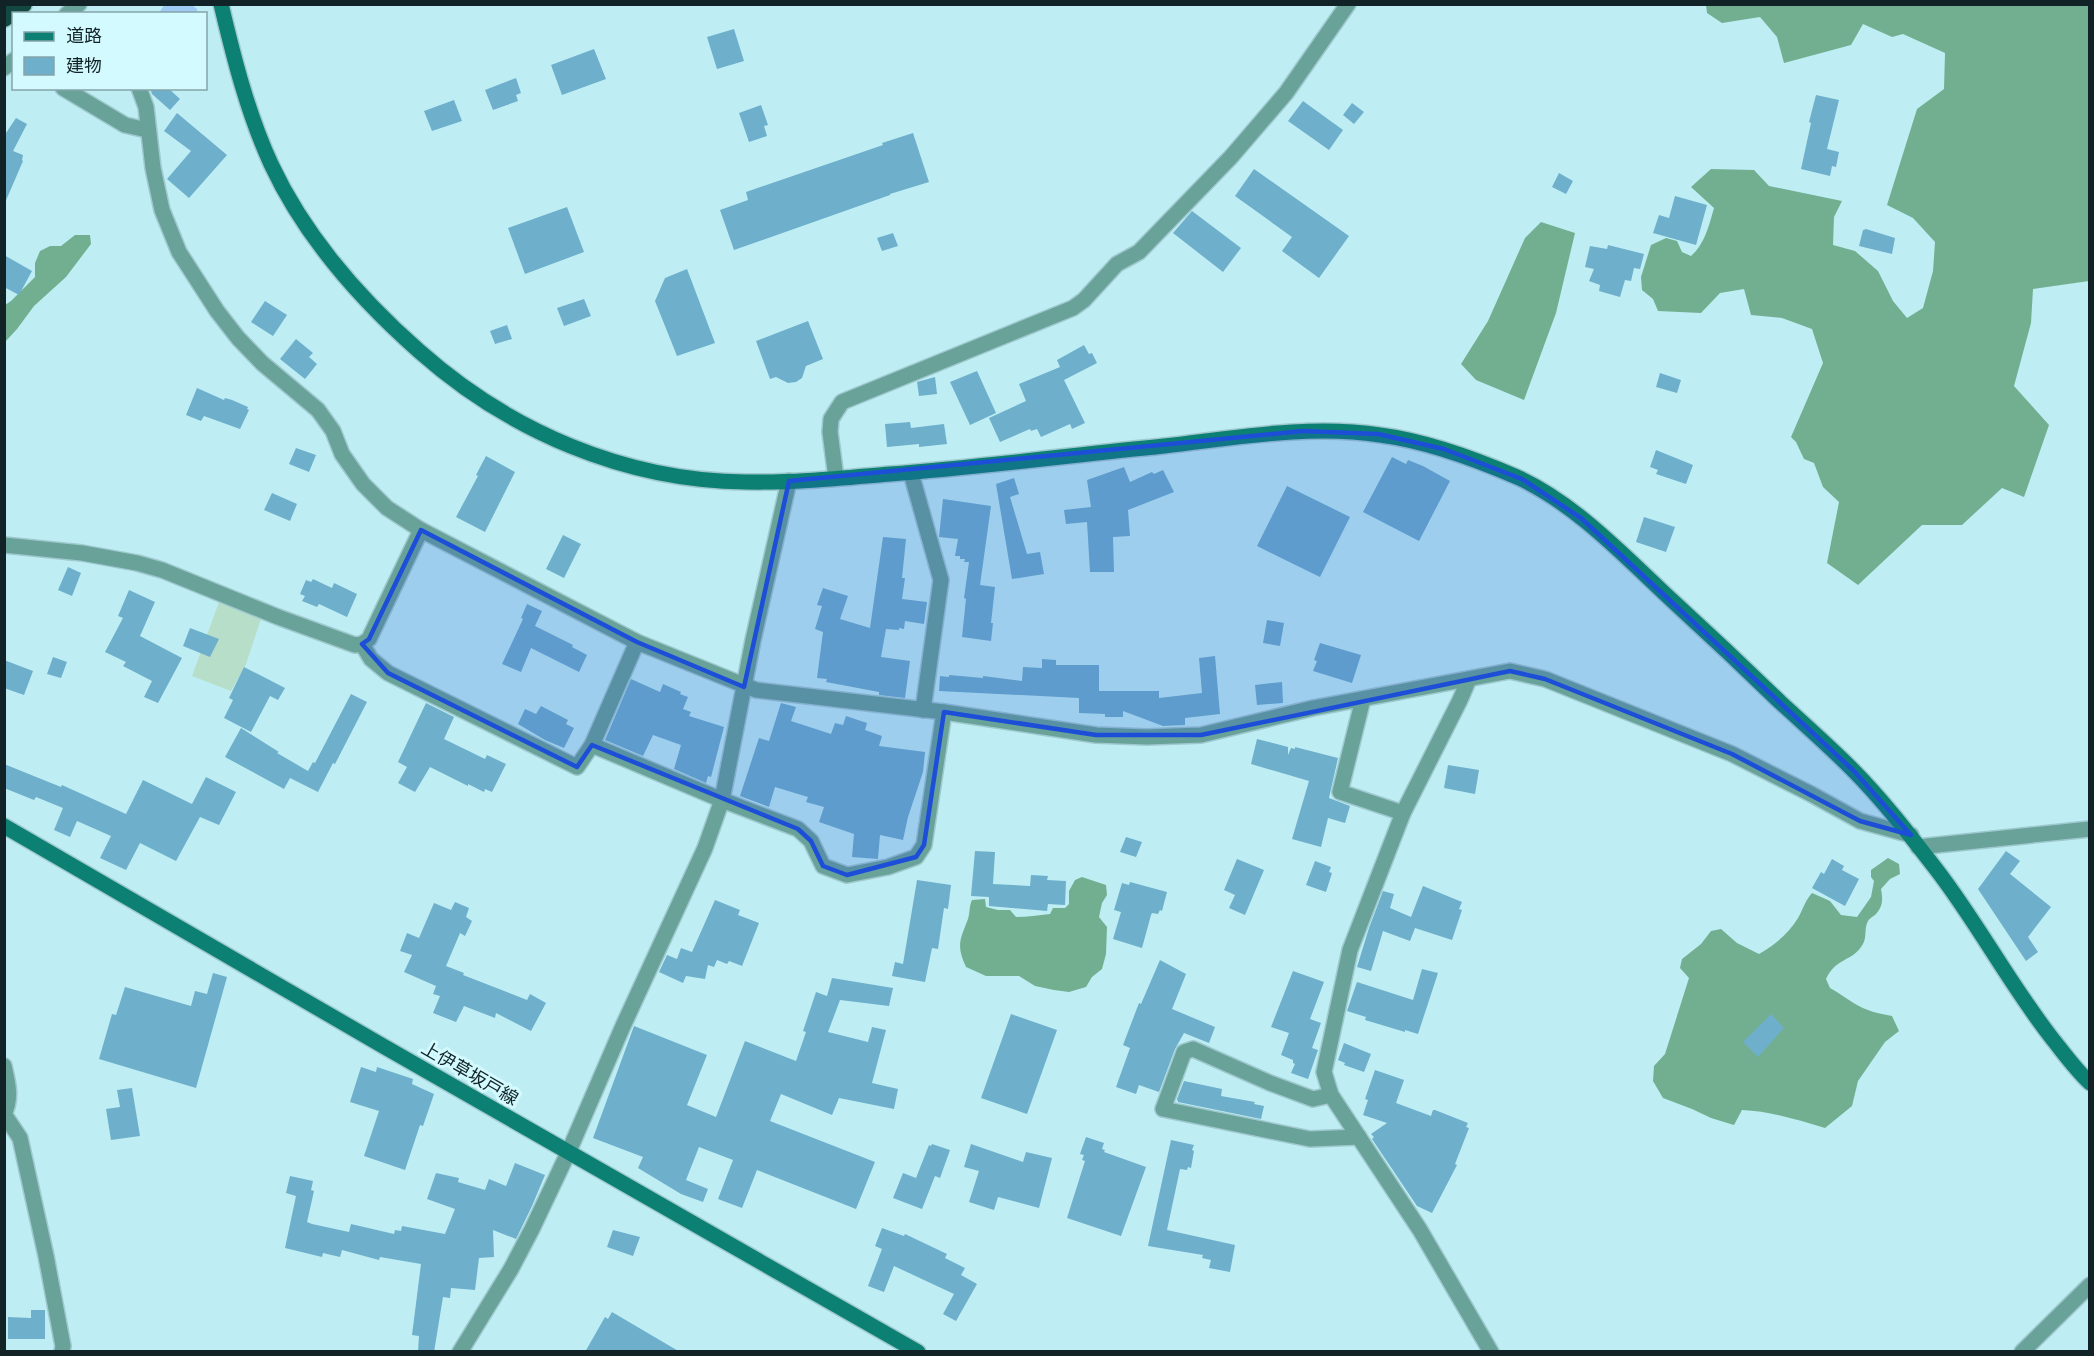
<svg xmlns="http://www.w3.org/2000/svg" width="2094" height="1356" viewBox="0 0 2094 1356" font-family="'IBM Plex Sans','Noto Sans JP',sans-serif">
<style>
.green{fill:#b6dec8}
.forest{fill:#72af90}
.water{fill:#9ecaf6}
.building{fill:#6eafcb}
.lines{fill:none;stroke-linecap:round;stroke-linejoin:round}
.street-casing{stroke:#9fc9cf;stroke-width:18}
.secondary-casing{stroke:#9fc9cf;stroke-width:18}
.highway-casing{stroke:#9fc9cf;stroke-width:21}
.street{stroke:#68a298;stroke-width:15}
.secondary{stroke:#0d8074;stroke-width:15}
.highway{stroke:#134741;stroke-width:18}
.marked{fill:#1d4ed8;fill-opacity:0.2;stroke:#1d4ed8;stroke-width:4.5;stroke-linejoin:round}
.labels{text-anchor:middle;dominant-baseline:central;stroke-width:6;stroke-linejoin:round;paint-order:stroke}
.street-label{font-size:18px;fill:#112326;stroke:#d3fafe}
</style>
<rect width="100%" height="100%" fill="#beeef4"/>
<!-- green -->
<path class="green" d="M219 602 261 619 246 664 231 691 192 676Z"/>
<!-- forest -->
<g class="forest">
<path d="M1706 5H2089V281L2033 289 2031 323 2014 386 2049 425 2024 497 2002 488 1962 525H1922L1858 585 1827 563 1839 502 1823 487 1814 463 1804 459 1796 442 1791 437 1823 363 1812 329 1782 318 1751 315 1744 289 1720 293 1701 313 1658 311 1653 299 1642 290 1641 277 1651 245 1666 238 1677 241 1682 252 1691 256C1705 244 1709 225 1714 208L1691 187 1711 169 1754 170 1769 186 1842 201 1834 217 1833 245 1855 251 1878 271 1893 301 1907 318 1923 308 1933 271 1935 242 1913 218 1887 205 1917 109 1944 89 1945 53 1903 34 1892 37 1863 24 1851 45 1784 63 1777 37 1760 17 1722 23 1707 13Z"/>
<path d="M1541 222 1575 233 1556 313 1524 400 1476 380 1461 364 1488 321 1525 238Z"/>
<path d="M75 235H90L91 244 66 277 34 306 17 329 5 342V305L11 301 35 277V263L40 251 50 246H61Z"/>
<path d="M1888 858 1899 864 1900 874 1890 879 1881 889C1883 900 1883 907 1875 915 1872 917 1869 919 1868 921 1864 928 1867 937 1863 944 1853 962 1836 957 1826 979L1830 988C1843 995 1854 1005 1868 1010 1875 1013 1884 1014 1892 1016L1899 1031 1885 1042 1858 1081 1852 1106 1825 1128C1798 1120 1770 1111 1742 1110L1734 1125 1711 1118 1692 1109 1663 1098 1653 1081 1654 1066 1665 1054 1689 978 1680 968 1682 959 1701 944 1711 931 1721 929 1737 943 1759 954C1774 946 1789 933 1798 918 1803 909 1805 901 1812 893L1830 901 1841 915 1857 917 1871 897 1874 881 1871 877V870Z"/>
<path d="M1082 877 1106 885 1107 895 1102 903 1099 917 1107 927 1106 954 1102 969 1092 977 1086 987 1069 992 1054 990 1035 986 1019 976H986L966 967C956 945 960 940 968 919 970 913 969 906 972 900L985 899 986 907 998 910H1010L1016 917C1028 917 1038 915 1050 914L1053 908H1065L1069 904V891L1075 880Z"/>
</g>
<!-- water -->
<path class="water" d="M165 4 192 5 197 9V12L159 13Z"/>
<!-- building -->
<g class="building">
<path d="M734 29 744 61 717 69 707 37Z"/>
<path d="M594 49 606 79 562 95 551 65Z"/>
<path d="M516 78 521 93 516 95 518 101 493 110 485 90Z"/>
<path d="M150 88H168L180 99 170 110 152 94Z"/>
<path d="M1816 95 1839 100 1827 149 1839 152 1836 167 1832 166 1830 176 1801 169 1811 123 1809 122Z"/>
<path d="M454 100 462 121 432 131 424 111Z"/>
<path d="M1303 101 1343 130 1329 150 1288 121Z"/>
<path d="M1352 103 1364 112 1354 124 1343 115Z"/>
<path d="M761 105 768 125 764 126 767 136 749 142 739 113Z"/>
<path d="M177 113 227 155 189 198 167 179 191 151 164 131Z"/>
<path d="M16 118 27 124 13 151 23 155 22 160 23 161 4 205V136Z"/>
<path d="M913 133 929 182 890 194V195L734 250 720 210 748 200 746 192 883 145 882 143Z"/>
<path d="M1254 169 1349 236 1319 278 1282 251 1292 237 1235 196Z"/>
<path d="M1559 173 1573 181 1566 194 1552 187Z"/>
<path d="M1675 196 1707 205 1696 245 1653 233 1659 215 1669 218Z"/>
<path d="M567 207 584 252 525 274 508 228Z"/>
<path d="M1192 211 1241 248 1223 272 1173 233Z"/>
<path d="M1866 229 1895 238 1892 254 1859 246 1863 230Z"/>
<path d="M893 233 898 246 882 251 877 238Z"/>
<path d="M1608 245 1644 254 1640 269 1634 268 1631 281 1625 280 1620 297 1599 291 1600 285 1589 281 1594 269 1585 267 1590 246 1607 249Z"/>
<path d="M4 255 32 271 19 295 4 287Z"/>
<path d="M687 269 715 343 677 356 655 301 665 278Z"/>
<path d="M584 299 591 316 564 326 557 308Z"/>
<path d="M265 301 287 315 273 336 251 322Z"/>
<path d="M808 321 823 359 806 366 802 378 796 382 788 383 776 377 770 379 756 341Z"/>
<path d="M507 325 512 339 495 344 490 331Z"/>
<path d="M296 339 313 353 309 357 317 364 305 379 280 359Z"/>
<path d="M1084 345 1089 354 1092 353 1097 363 1064 380 1085 423 1072 429 1070 424 1041 437 1037 429 1031 431 1030 429 1000 442 989 418 1026 401 1019 384 1060 367 1057 360Z"/>
<path d="M977 371 996 413 970 425 950 382Z"/>
<path d="M1660 373 1681 380 1677 393 1656 387Z"/>
<path d="M935 377 937 394 919 396 917 382Z"/>
<path d="M197 388 224 400 225 398 232 400 248 407 247 409 249 410 240 429 204 416 201 421 186 415Z"/>
<path d="M910 422 911 428 944 424 947 444 919 447V444L887 447 885 424Z"/>
<path d="M296 448 316 455 309 472 289 464Z"/>
<path d="M1656 450 1693 465 1686 484 1656 474 1658 470 1650 467Z"/>
<path d="M486 456 515 472 485 532 456 517 478 476 476 475Z"/>
<path d="M1392 457 1406 464 1408 460 1423 466 1450 481 1419 541 1363 512Z"/>
<path d="M1124 467 1130 482 1152 472 1154 474 1163 470 1174 492 1128 510 1130 536 1113 537 1114 572H1090L1087 522 1066 524 1064 510 1091 507 1087 480Z"/>
<path d="M1014 478 1019 494 1010 497 1027 554 1040 552 1044 574 1012 579 996 484Z"/>
<path d="M1287 486 1350 517 1320 577 1257 546Z"/>
<path d="M272 493 297 504 290 521 264 510Z"/>
<path d="M943 499 991 506 980 585 995 587 991 623H993L991 641 962 637 966 599 964 598 969 562H964L965 559H960V556H955L958 539 939 537Z"/>
<path d="M1644 517 1675 527 1666 552 1636 542Z"/>
<path d="M563 535 581 544 564 578 546 569Z"/>
<path d="M883 537 906 539 902 578H905L902 599 927 602 924 624 905 621 904 629 899 628V630L886 629 881 657 910 661 905 698 879 695V692L826 682 827 679 817 678 823 632 815 629 822 606 817 605 823 588 848 596 840 619 870 628Z"/>
<path d="M68 567 81 573 72 596 58 590Z"/>
<path d="M313 579 332 588 334 583 357 594 347 617 319 604 317 607 302 601 305 596 300 594 306 580 311 582Z"/>
<path d="M129 590 155 602 140 636 182 658 158 703 144 697 152 681 123 666 126 662 105 652 123 618 118 616Z"/>
<path d="M527 604 542 611 535 626 573 645 572 647 587 655 579 672 531 648 521 672 502 664 523 619 521 618Z"/>
<path d="M1267 620 1284 623 1280 646 1263 643Z"/>
<path d="M190 628 219 639 210 657 183 646Z"/>
<path d="M1320 643 1361 655 1352 683 1313 671 1317 661 1314 660Z"/>
<path d="M1215 656 1220 714 1185 718V725L1163 726 1123 711V717H1105V714L1079 713V698L939 691 940 676 949 677V675L983 678V676L1022 681 1023 667 1042 668V659L1056 660V665H1099V691H1159V698L1202 693 1199 658Z"/>
<path d="M53 657 67 662 61 678 47 674Z"/>
<path d="M4 660 33 671 24 695 4 688Z"/>
<path d="M244 667 285 688 278 700 270 696 251 732 224 718 233 700 229 698Z"/>
<path d="M631 679 660 692 663 684 681 692 680 694 688 697 683 709 691 712 689 716 724 727 711 777 708 776 706 783 674 769 681 745 653 735 643 756 605 740Z"/>
<path d="M1282 682 1283 703 1257 705 1255 685Z"/>
<path d="M351 694 367 702 335 764 333 763 318 792 290 778 284 789 225 757 241 728 279 752 277 753 308 771 313 762 315 763Z"/>
<path d="M426 703 454 717 444 739 485 759 487 755 506 764 492 792 485 789 484 792 468 784V786L430 767 415 792 398 783 407 767 398 762Z"/>
<path d="M781 703 796 707 791 721 831 734 835 723 843 725 846 716 867 723 865 730 882 736 879 746 925 752 923 772 908 817 903 840 880 835 878 859 852 857 854 834 819 822 824 807 806 802 808 797 775 787 769 807 740 796 759 738 769 741Z"/>
<path d="M541 706 568 720 566 724 574 728 564 748 545 740 518 724 525 709 536 714Z"/>
<path d="M1257 739 1288 747V755L1291 748 1295 749V747L1338 758 1329 798 1350 806 1345 823 1328 818 1321 847 1292 839 1309 781 1251 764Z"/>
<path d="M4 764 61 787 62 785 126 814 143 780 192 804 206 777 236 792 219 825 200 817 176 861 140 843 126 870 100 858 111 836 77 821 70 837 54 830 63 808 36 797 34 800 4 788Z"/>
<path d="M1448 765 1479 770 1475 794 1444 788Z"/>
<path d="M1126 837 1142 842 1136 857 1120 852Z"/>
<path d="M975 851 995 852 993 884 1030 886 1031 875 1048 876 1047 880 1066 881 1065 905 1048 904 1047 911 989 906V897L971 896Z"/>
<path d="M2006 851 2020 861 2010 874 2051 907 2028 937 2038 952 2026 961 1978 889Z"/>
<path d="M1237 859 1264 870 1245 915 1229 908 1235 895 1224 890Z"/>
<path d="M1832 859 1844 866 1842 870 1859 879 1845 906 1812 888 1821 872 1824 874Z"/>
<path d="M1315 861 1331 867 1329 872 1332 873 1326 892 1306 885Z"/>
<path d="M917 880 951 885 948 909 944 908 938 949 932 948 925 982 892 976 895 962 903 964Z"/>
<path d="M1130 882 1167 892 1162 911 1160 910 1158 914 1152 913 1151 915 1142 948 1113 939 1121 912 1114 910 1122 883 1129 885Z"/>
<path d="M1423 886 1462 902 1459 909 1462 910 1452 940 1415 928 1410 941 1383 931 1371 971 1357 967 1369 928 1383 891 1394 894 1390 908 1411 917Z"/>
<path d="M715 900 740 910 738 915 759 923 742 966 729 961 727 964 717 960 714 967 708 965 705 979 686 976 683 983 659 972 667 955 677 959 681 948 692 952Z"/>
<path d="M455 902 469 908 466 917 472 921 465 936 460 933 446 966 464 973 463 975 527 1000 530 994 546 1003 531 1031 496 1013 495 1018 464 1006 456 1022 433 1013 440 996 433 994 436 986 404 972 412 955 400 951 407 933 419 938 434 903 451 910Z"/>
<path d="M1160 960 1186 974 1172 1009 1215 1027 1209 1043 1184 1033 1175 1049 1159 1092 1139 1085 1136 1094 1116 1087 1130 1048 1123 1045 1139 1003 1141 1004Z"/>
<path d="M1422 969 1438 973 1418 1034 1405 1030V1032L1365 1020 1366 1017 1347 1011 1357 982 1413 1000Z"/>
<path d="M1293 971 1324 982 1310 1019 1321 1023 1312 1048 1318 1050 1308 1079 1291 1073 1295 1064 1293 1063V1060L1281 1055 1289 1033 1271 1027Z"/>
<path d="M213 973 227 977 196 1088 99 1059 112 1014 116 1015 125 987 191 1006 195 991 207 994Z"/>
<path d="M832 978 893 988 889 1006 840 1000 828 1032 868 1042 872 1027 886 1030 872 1083 898 1089 894 1109 839 1098 832 1115 781 1094 770 1121 875 1162 856 1209 757 1170 742 1208 718 1199 733 1160 699 1147 686 1180 708 1189 703 1202 681 1194 638 1168 643 1157 593 1138 634 1026 707 1055 687 1105 716 1117 745 1041 796 1061 806 1032 803 1031 816 992 827 996Z"/>
<path d="M1011 1014 1057 1030 1027 1114 981 1098Z"/>
<path d="M1771 1014 1784 1028 1758 1057 1743 1042Z"/>
<path d="M1344 1043 1371 1054 1364 1072 1344 1065 1345 1063 1338 1060Z"/>
<path d="M361 1067 376 1072 377 1067 413 1079 412 1084 434 1094 423 1126 420 1125 405 1170 364 1156 379 1111 350 1102Z"/>
<path d="M1375 1070 1404 1080 1396 1103 1431 1116 1433 1110H1435L1468 1123 1466 1127 1469 1128 1455 1164 1457 1165 1432 1213 1417 1206 1372 1139 1374 1137 1371 1134 1387 1123 1363 1115 1368 1100 1365 1099Z"/>
<path d="M1184 1081 1222 1089 1221 1096 1255 1102 1254 1104 1264 1106 1261 1119 1178 1102 1177 1099Z"/>
<path d="M132 1088 140 1136 111 1140 106 1109 120 1107 117 1090Z"/>
<path d="M1086 1137 1104 1143 1102 1149 1105 1150 1104 1152 1146 1167 1121 1236 1067 1218 1085 1161 1082 1160 1084 1155 1080 1154Z"/>
<path d="M1171 1140 1194 1145 1192 1150 1194 1151 1191 1168 1188 1167 1187 1170 1180 1169 1167 1230 1235 1245 1230 1272 1209 1268 1211 1260 1202 1258 1203 1255 1148 1246Z"/>
<path d="M932 1144 950 1150 940 1178 935 1176 922 1209 893 1198 903 1173 916 1178 929 1145 931 1146Z"/>
<path d="M971 1144 1023 1162 1026 1152 1052 1158 1039 1208 998 1197 994 1210 969 1202 979 1171 964 1167Z"/>
<path d="M515 1163 545 1175 532 1206 516 1239 493 1230 494 1257 479 1258 475 1290 451 1288 450 1298 443 1297 434 1352H418L419 1336 412 1335 421 1264 380 1257 379 1260 342 1250 340 1257 323 1253 322 1257 285 1248 296 1196 286 1193 290 1176 313 1181 311 1190 314 1191 307 1222 312 1224 349 1232 351 1224 394 1234 395 1230 401 1231 402 1226 445 1234 455 1209 427 1199 436 1173 459 1178 458 1182 485 1190 489 1179 506 1186Z"/>
<path d="M882 1228 904 1236 905 1234 947 1254 945 1258 965 1268 961 1275 977 1284 956 1321 943 1314 954 1294 894 1266 884 1292 868 1286 882 1249 875 1246Z"/>
<path d="M613 1230 640 1237 633 1256 607 1247Z"/>
<path d="M31 1310H45V1339H8V1317L31 1318Z"/>
<path d="M612 1312 680 1352H585L605 1317 608 1319Z"/>
</g>
<g class="lines">
<defs>
<g id="street">
<path d="M67 14 79 4"/>
<path d="M4 68 14 60"/>
<path d="M63 88 125 125 147 130"/>
<path d="M139 88 146 107 153 168 162 210 179 252 217 311 238 338 262 363 318 410 333 431 342 454 363 484 387 508 421 530 637 642 756 690 944 712 1096 735 1147 737 1201 735 1313 708 1510 671 1545 679 1732 754 1811 794 1860 821 1911 835"/>
<path d="M911 473 941 580 923 710"/>
<path d="M836 478 830 432 831 419 842 402 1073 308 1084 300 1117 264 1139 252 1231 157 1286 93 1348 4"/>
<path d="M4 545 82 553 137 563 162 570 278 617 355 645 362 644 369 639 421 530"/>
<path d="M362 644 371 659 388 673 577 767 592 745 637 642"/>
<path d="M1469 679 1460 700 1403 813 1350 950 1324 1072 1331 1095 1420 1230 1491 1352"/>
<path d="M1363 699 1340 792 1403 813"/>
<path d="M592 745 722 800 798 829 811 841 823 866 847 875 888 867 916 857 924 845 944 712"/>
<path d="M1918 847 2090 829"/>
<path d="M4 1066C8 1083 12 1098 4 1114L20 1138 46 1256 63 1346 62 1352"/>
<path d="M1331 1095 1313 1099 1270 1083 1193 1049 1184 1052 1163 1109 1310 1139 1359 1137"/>
<path d="M460 1352 511 1269 532 1229 569 1151 623 1026 705 848 722 800 753 640 789 481"/>
<path d="M2022 1352 2090 1285"/>
</g>
<g id="secondary">
<path d="M221 4C234 59 248 114 271 164 305 237 360 299 419 351 509 431 625 481 746 482 794 483 842 478 890 474 982 467 1073 455 1164 446 1235 438 1309 424 1380 435 1427 441 1473 458 1517 477 1578 505 1627 559 1676 604 1711 636 1746 669 1780 702 1804 724 1828 745 1851 768 1882 799 1909 834 1936 869 1977 922 2009 983 2051 1037 2063 1052 2075 1069 2090 1083"/>
<path d="M4 826 383 1046 918 1352"/>
</g>
<path id="highway" d="M4 18 23 4"/>
</defs>
<!-- street casing -->
<use href="#street" class="street-casing"/>
<!-- secondary casing -->
<use href="#secondary" class="secondary-casing"/>
<!-- highway casing -->
<use href="#highway" class="highway-casing"/>
<!-- street -->
<use href="#street" class="street"/>
<!-- secondary -->
<use href="#secondary" class="secondary"/>
<!-- highway -->
<use href="#highway" class="highway"/>
</g>
<!-- marked area -->
<path class="marked" d="M1303 431 1378 434 1444 449 1522 479 1581 518 1854 771 1911 835 1860 821 1732 754 1545 679 1510 671 1201 735H1096L944 712 924 845 916 857 847 875 823 866 811 841 798 829 592 745 577 767 388 673 362 644 369 639 421 530 637 642 744 687 789 481Z"/>
<g class="labels">
<!-- street labels -->
<g class="street-label">
<text transform="translate(470 1073) rotate(30)">上伊草坂戸線</text>
</g>
</g>
<!-- border -->
<rect width="2094" height="1356" fill="none" stroke="#112326" stroke-width="12"/>
<!-- legend -->
<rect x="12" y="12" width="195" height="78" fill="#d3fafe" stroke="#85a4a8" stroke-width="1.5"/>
<rect x="24" y="32" width="30" height="9" fill="#0d8074" stroke="#85a4a8" stroke-width="1.5"/>
<text x="66" y="42" font-size="18" fill="#112326">道路</text>
<rect x="24" y="57" width="30" height="18" fill="#6eafcb" stroke="#85a4a8" stroke-width="1.5"/>
<text x="66" y="72" font-size="18" fill="#112326">建物</text>
</svg>
